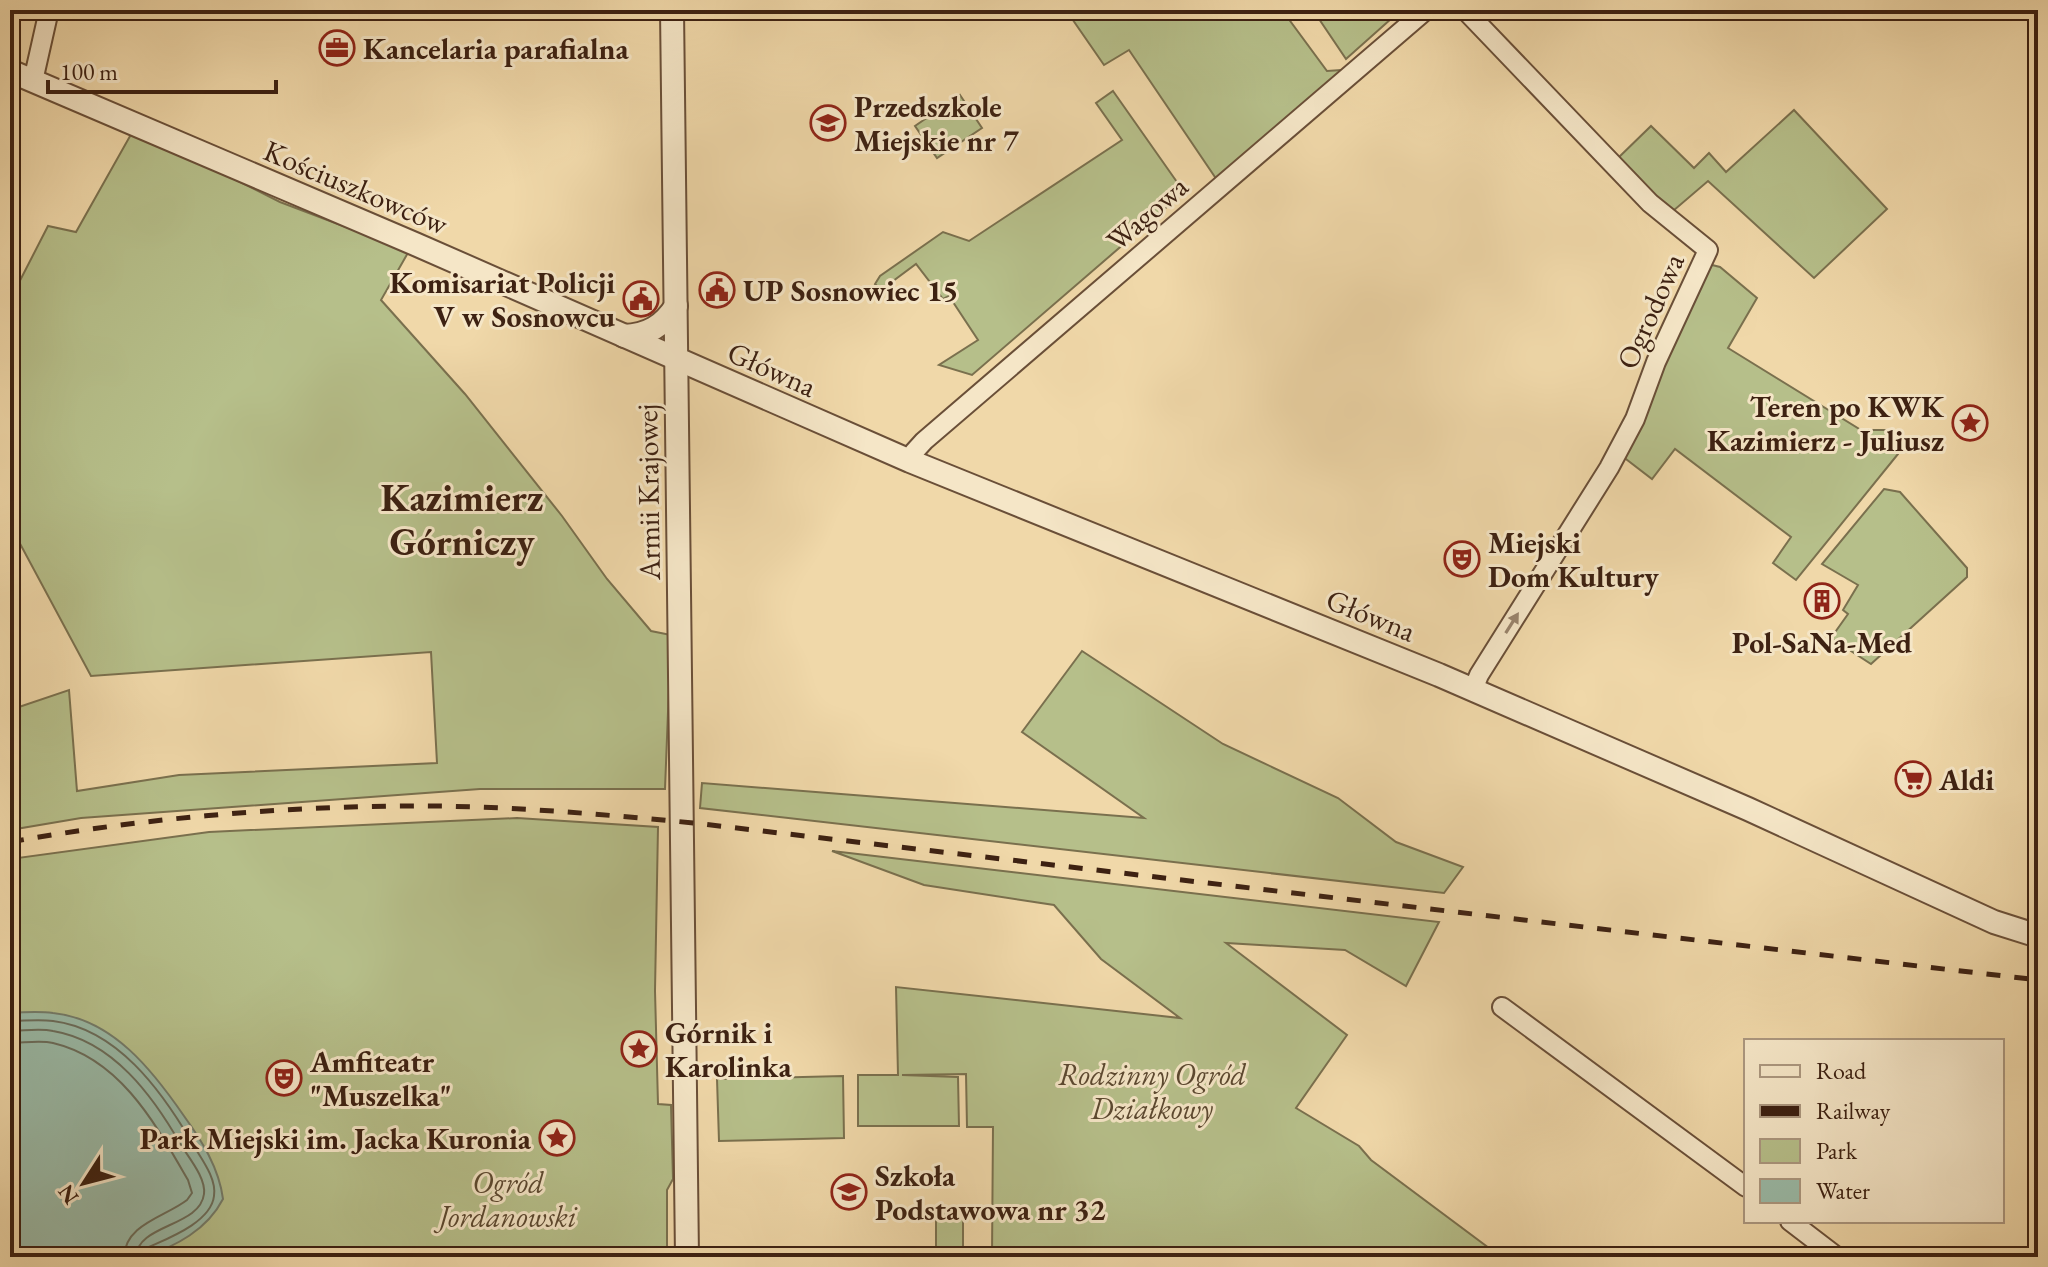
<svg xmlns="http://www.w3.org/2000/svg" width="2048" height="1267" viewBox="0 0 2048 1267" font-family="'EB Garamond',serif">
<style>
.green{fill:#b6bf8a;stroke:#7a704e;stroke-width:2}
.water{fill:#9abaa7;stroke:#757d6b;stroke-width:2}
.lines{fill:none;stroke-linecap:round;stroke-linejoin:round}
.shore{stroke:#6c6e5c;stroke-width:2}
.minor-casing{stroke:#6a4f38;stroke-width:22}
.tertiary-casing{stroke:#6a4f38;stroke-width:26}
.minor{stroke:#f5e6c7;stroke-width:18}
.tertiary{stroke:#f5e6c7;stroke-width:22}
.rail{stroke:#3d2112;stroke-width:5;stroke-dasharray:14 14;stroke-linecap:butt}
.oneway{fill:#99846c}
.labels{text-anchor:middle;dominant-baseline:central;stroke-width:6;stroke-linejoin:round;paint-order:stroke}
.poi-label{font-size:30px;font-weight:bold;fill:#3d2112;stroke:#f5e6c7;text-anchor:start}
.street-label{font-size:30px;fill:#3d2112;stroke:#f5e6c7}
.park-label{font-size:30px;font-style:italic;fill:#5b4830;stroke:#f5e6c7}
.district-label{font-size:38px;font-weight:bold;fill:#3d2112;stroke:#f5e6c7}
</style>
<rect width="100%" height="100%" fill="#f0d8a9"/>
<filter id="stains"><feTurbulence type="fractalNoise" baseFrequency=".0025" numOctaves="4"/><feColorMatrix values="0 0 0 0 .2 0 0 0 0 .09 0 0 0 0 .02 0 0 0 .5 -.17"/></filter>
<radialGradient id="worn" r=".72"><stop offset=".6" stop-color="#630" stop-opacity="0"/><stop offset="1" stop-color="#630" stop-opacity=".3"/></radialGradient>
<!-- green -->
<g class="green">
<path d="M1066 10H1282L1327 71 1342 70 1217 180 1129 50 1104 65Z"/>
<path d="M1313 10H1401L1346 59Z"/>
<path d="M1113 91 1184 192 972 375 939 365 978 340 949 296 943 299 916 264 881 290 875 284 880 276 943 232 969 241 1122 140 1096 103Z"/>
<path d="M960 95 982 128 937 158 915 126Z"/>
<path d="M1794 110 1887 209 1814 278 1708 181 1673 211 1616 160 1651 126 1694 168 1709 153 1726 172Z"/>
<path d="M134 129 280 202 409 251 381 300 465 394 562 516 607 579 651 631 671 635 665 789H480L81 818 10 830V710L69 690 77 791 179 775 437 763 431 652 91 676 10 525V300L48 226 76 232Z"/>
<path d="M1708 264 1720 267 1757 298 1728 348 1861 430H1886L1899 446 1898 454 1796 580 1773 563 1791 537 1675 449 1652 479 1622 456 1637 432 1664 363Z"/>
<path d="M1884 489 1900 492 1967 568V577L1871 664 1831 638 1848 614 1843 610 1858 585 1822 564Z"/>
<path d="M1082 651 1223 744 1338 798 1396 842 1463 867 1444 893 700 808 702 783 1144 818 1022 732Z"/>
<path d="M517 818 658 827 655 991 658 1104 671 1105 673 1179 667 1190V1257H10V859L209 832Z"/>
<path d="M832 851 1439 922 1406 986 1345 950 1226 943 1347 1035 1296 1108 1359 1146 1371 1160 1501 1257H992L993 1127H967L966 1074 902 1075 958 1077 959 1126H858V1075H898L896 987 1180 1018 1101 959 1054 905 924 885Z"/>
<path d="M843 1076 844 1138 719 1141 717 1079Z"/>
<rect x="936" y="1210" width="27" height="46"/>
</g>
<!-- water -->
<path class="water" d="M10 1013C24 1012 39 1011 53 1013 113 1019 153 1071 184 1116 202 1141 219 1168 223 1199 207 1230 176 1246 144 1257H10Z"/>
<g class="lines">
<!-- shore -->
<g class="shore">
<path d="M10 1021C24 1021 39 1019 53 1021 117 1029 161 1090 191 1141 199 1156 217 1177 214 1196 211 1222 169 1238 149 1247L146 1257"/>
<path d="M10 1031C24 1031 39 1028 53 1031 113 1041 153 1096 181 1145 189 1158 206 1178 204 1194 200 1227 137 1224 136 1257"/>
<path d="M10 1043C24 1043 40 1040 53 1043 121 1059 156 1125 188 1180L192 1193 187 1200C165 1217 125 1224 124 1257"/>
</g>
<defs>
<g id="minor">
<path d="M1465 10 1650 203 1708 250 1656 362 1635 419 1609 468 1479 675 1473 690"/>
<path d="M33 81 49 10"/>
<path d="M910 461 914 452 924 441 1426 10"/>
<path d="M1502 1007 1746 1187"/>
<path d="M1790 1221 1837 1257"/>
</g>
<g id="tertiary">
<path d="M672 10 687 1257"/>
<path d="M10 71 415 244 910 461 1439 675 1748 809 1994 922 2038 936"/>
<path d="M624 336C648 335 663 326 676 306"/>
</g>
</defs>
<!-- minor casing -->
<use href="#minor" class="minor-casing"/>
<!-- tertiary casing -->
<use href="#tertiary" class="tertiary-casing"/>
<!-- minor -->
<use href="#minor" class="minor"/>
<!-- tertiary -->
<use href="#tertiary" class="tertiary"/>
<!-- rail -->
<path class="rail" d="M10 842C139 819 272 807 403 806 500 805 598 814 694 823L2038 980"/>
</g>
<!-- one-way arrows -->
<defs><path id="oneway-solid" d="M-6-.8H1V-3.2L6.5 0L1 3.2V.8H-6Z" transform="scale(2)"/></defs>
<use class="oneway" href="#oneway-solid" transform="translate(1512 623) rotate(-58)"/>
<!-- icons -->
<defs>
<symbol id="office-ring" viewBox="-11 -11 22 22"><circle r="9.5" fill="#f5e6c7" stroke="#8f2418" stroke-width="1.5"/><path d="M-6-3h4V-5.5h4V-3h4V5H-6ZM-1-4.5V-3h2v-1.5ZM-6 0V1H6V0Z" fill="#8f2418"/></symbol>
<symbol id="school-ring" viewBox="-11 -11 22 22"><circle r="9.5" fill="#f5e6c7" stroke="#8f2418" stroke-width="1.5"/><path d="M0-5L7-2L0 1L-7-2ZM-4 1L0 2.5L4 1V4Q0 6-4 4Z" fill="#8f2418"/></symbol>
<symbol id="civic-ring" viewBox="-11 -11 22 22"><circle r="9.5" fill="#f5e6c7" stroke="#8f2418" stroke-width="1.5"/><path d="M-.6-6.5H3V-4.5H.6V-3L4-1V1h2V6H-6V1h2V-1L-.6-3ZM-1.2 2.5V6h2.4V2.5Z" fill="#8f2418"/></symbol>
<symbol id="sight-ring" viewBox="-11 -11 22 22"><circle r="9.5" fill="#f5e6c7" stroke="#8f2418" stroke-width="1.5"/><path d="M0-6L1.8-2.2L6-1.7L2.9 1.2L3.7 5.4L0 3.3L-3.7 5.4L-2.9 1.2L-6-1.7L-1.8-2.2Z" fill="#8f2418"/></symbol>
<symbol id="theatre-ring" viewBox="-11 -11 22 22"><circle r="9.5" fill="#f5e6c7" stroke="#8f2418" stroke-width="1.5"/><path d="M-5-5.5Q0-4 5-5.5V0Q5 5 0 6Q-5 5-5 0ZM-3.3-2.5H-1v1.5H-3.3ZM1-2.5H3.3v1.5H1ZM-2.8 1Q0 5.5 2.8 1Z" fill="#8f2418"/></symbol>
<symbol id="building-ring" viewBox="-11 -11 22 22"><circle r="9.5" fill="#f5e6c7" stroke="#8f2418" stroke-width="1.5"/><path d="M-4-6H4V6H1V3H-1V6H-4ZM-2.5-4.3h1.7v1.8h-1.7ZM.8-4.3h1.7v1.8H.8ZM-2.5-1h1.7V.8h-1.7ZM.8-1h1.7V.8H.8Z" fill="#8f2418"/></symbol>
<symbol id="supermarket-ring" viewBox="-11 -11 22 22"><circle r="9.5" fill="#f5e6c7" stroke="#8f2418" stroke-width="1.5"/><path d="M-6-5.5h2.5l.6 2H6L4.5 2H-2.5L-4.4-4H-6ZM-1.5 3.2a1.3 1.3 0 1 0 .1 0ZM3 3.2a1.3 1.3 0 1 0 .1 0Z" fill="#8f2418"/></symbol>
</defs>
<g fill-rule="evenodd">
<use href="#office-ring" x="317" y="28" width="40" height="40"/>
<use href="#school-ring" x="808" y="103" width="40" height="40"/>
<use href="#civic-ring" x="697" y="270" width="40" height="40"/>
<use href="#civic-ring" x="621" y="279" width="40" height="40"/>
<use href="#sight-ring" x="1950" y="403" width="40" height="40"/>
<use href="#theatre-ring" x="1442" y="539" width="40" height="40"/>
<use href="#building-ring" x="1802" y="581" width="40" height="40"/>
<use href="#supermarket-ring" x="1893" y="759" width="40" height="40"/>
<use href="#sight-ring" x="619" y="1029" width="40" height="40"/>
<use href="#theatre-ring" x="264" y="1058" width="40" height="40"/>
<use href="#sight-ring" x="537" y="1118" width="40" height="40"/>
<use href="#school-ring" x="829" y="1172" width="40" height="40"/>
</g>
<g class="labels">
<!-- poi labels -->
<g class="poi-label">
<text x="363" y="48">Kancelaria parafialna</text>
<text x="854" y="106">Przedszkole<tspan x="854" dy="34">Miejskie nr 7</tspan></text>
<text x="615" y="282" text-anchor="end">Komisariat Policji<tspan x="615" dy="34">V w Sosnowcu</tspan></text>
<text x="743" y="290">UP Sosnowiec 15</text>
<text x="1944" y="406" text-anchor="end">Teren po KWK<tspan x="1944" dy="34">Kazimierz - Juliusz</tspan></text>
<text x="1488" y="542">Miejski<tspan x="1488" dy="34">Dom Kultury</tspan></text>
<text x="1822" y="642" text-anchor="middle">Pol-SaNa-Med</text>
<text x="1939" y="779">Aldi</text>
<text x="665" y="1032">Górnik i<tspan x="665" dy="34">Karolinka</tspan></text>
<text x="310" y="1061">Amfiteatr<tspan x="310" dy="34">"Muszelka"</tspan></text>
<text x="531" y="1138" text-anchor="end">Park Miejski im. Jacka Kuronia</text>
<text x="875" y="1175">Szkoła<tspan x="875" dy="34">Podstawowa nr 32</tspan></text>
</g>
<!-- street labels -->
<g class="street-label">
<text transform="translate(356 187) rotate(23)">Kościuszkowców</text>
<text transform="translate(1147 213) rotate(-41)">Wagowa</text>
<text transform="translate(1650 311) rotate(-66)">Ogrodowa</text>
<text transform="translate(772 369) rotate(24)">Główna</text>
<text transform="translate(648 492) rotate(-91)">Armii Krajowej</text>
<text transform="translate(1371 615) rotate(22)">Główna</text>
</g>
<!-- park labels -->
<g class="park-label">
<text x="1152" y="1074">Rodzinny Ogród<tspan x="1152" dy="34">Działkowy</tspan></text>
<text x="508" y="1182">Ogród<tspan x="508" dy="34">Jordanowski</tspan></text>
</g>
<!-- district labels -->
<g class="district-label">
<text x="462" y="497">Kazimierz<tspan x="462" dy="44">Górniczy</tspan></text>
</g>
</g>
<!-- margin -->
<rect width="2048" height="1267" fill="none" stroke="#f0d8a9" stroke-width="40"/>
<rect x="12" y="12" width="2024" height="1243" fill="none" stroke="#3d2112" stroke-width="4"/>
<rect x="20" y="20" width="2008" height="1227" fill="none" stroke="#3d2112" stroke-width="2"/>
<!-- legend -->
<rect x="1744" y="1039" width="260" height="184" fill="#f5e6c7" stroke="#ab977f" stroke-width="2"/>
<rect x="1760" y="1065" width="40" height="12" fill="#f5e6c7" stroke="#ab977f" stroke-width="2"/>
<text x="1816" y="1079" font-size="24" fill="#3d2112">Road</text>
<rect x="1760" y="1105" width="40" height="12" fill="#3d2112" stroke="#ab977f" stroke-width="2"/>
<text x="1816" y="1119" font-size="24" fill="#3d2112">Railway</text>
<rect x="1760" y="1139" width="40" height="24" fill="#b6bf8a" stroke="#ab977f" stroke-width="2"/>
<text x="1816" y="1159" font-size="24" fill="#3d2112">Park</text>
<rect x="1760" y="1179" width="40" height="24" fill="#9abaa7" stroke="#ab977f" stroke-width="2"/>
<text x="1816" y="1199" font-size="24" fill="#3d2112">Water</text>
<!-- north arrow -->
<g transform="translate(84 1183) rotate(234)" stroke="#f5e6c7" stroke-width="6" paint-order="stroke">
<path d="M0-6L14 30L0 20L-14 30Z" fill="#3d2112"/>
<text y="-12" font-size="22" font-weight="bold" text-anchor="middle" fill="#3d2112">N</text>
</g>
<!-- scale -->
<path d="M48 80v12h228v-12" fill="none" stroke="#3d2112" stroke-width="4"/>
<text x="60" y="80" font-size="24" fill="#3d2112" stroke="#f5e6c7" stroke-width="6" paint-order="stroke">100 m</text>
<rect width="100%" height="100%" filter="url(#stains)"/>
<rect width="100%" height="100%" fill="url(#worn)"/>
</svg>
